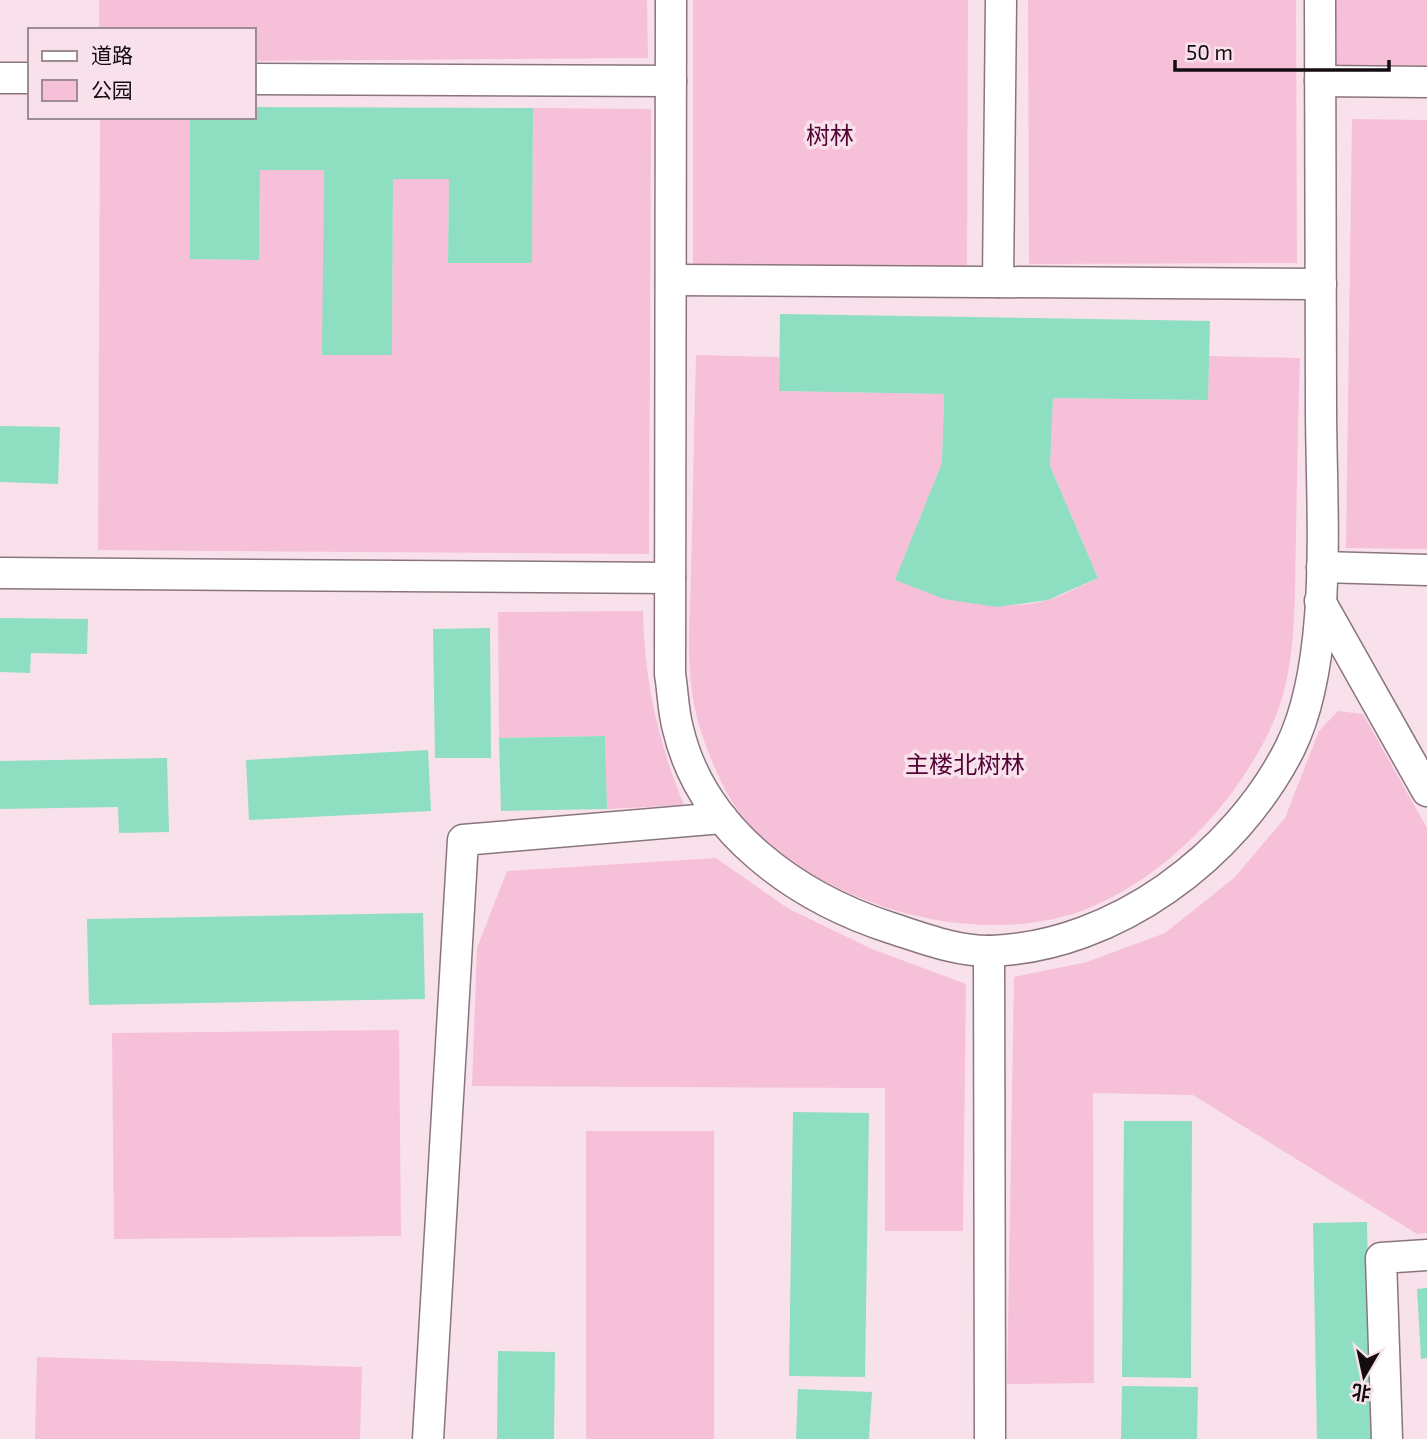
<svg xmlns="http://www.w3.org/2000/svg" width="1427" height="1439" viewBox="0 0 1427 1439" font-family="'Exo 2','Noto Sans SC',sans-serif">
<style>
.green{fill:#f6c0d9}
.building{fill:#8edec2}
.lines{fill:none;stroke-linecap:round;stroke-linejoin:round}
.minor-casing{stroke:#89757e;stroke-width:33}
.minor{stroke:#fff;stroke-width:30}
.labels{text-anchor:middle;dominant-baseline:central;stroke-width:7;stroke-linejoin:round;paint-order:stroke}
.park-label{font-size:24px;fill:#520335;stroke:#f8e1eb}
</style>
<rect width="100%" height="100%" fill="#f8e1eb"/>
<!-- green -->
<g class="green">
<path d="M99 0H647L648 58 254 61V30H99Z"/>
<path d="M693 0H968L967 267H693Z"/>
<path d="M1028 0H1296L1297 263 1029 264Z"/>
<path d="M1336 0H1427V66H1335Z"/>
<path d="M533 108 651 109 649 554 98 550 100 117H190V259L259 260 260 170H324L323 354 392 355 393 179H449L448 263H532Z"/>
<path d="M1352 119 1427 120V549L1346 548Z"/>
<path d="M696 355 779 357V391L944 394 942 463 896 580C945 599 995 614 1048 600 1065 595 1082 585 1098 578L1050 466 1053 398 1208 400 1209 356 1300 358C1298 417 1297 477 1296 537 1294 604 1299 672 1268 734 1231 808 1166 876 1089 908 981 952 823 907 746 821 725 798 703 744 696 713 685 668 690 618 691 572 693 499 694 427 696 355Z"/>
<path d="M643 611C644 679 658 742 684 805L607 809 605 736 499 738 498 612Z"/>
<path d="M1338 711 1363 714 1427 828V1233L1417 1234 1193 1095 1093 1093 1094 1383 1007 1384 1014 977 1087 962 1165 933 1234 878 1285 818 1319 731Z"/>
<path d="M716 858 789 909 872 949 966 984 963 1231H885V1088L472 1086 477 948 507 871Z"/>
<path d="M399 1030 401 1236 114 1239 112 1033Z"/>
<rect x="586" y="1131" width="128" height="308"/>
<path d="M37 1357 362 1367 360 1439H35Z"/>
</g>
<!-- building -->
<g class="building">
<path d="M254 107 533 108 532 263H448L449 179H393L392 355H322L324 170H260L259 260 190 259V117H254Z"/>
<path d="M780 314 1210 321 1208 400 1053 398 1050 466 1098 578 1048 600 997 607 944 599 895 580 942 463 944 394 779 391Z"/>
<path d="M0 426 60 427 58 484 0 482Z"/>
<path d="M0 618 88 619 87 654 31 653 30 673 0 672Z"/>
<path d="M490 628 491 758H435L433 629Z"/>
<path d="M605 736 607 809 501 811 499 738Z"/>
<path d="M428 750 431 811 249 820 246 760Z"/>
<path d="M167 758 169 832 119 833 118 807 0 809V761Z"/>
<path d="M423 913 425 999 89 1005 87 919Z"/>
<path d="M793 1112 869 1113 865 1377 789 1376Z"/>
<path d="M1124 1121H1192L1191 1378 1122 1377Z"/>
<path d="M1367 1222 1371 1439H1317L1313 1223Z"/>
<path d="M1427 1288V1358L1421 1359 1417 1289Z"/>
<path d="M498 1351 555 1352 554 1439H497Z"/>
<path d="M1122 1386 1198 1387 1197 1439H1121Z"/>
<path d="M798 1389 872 1392 869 1439H796Z"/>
</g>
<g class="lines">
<defs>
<g id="minor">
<path d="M671 0 670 674C673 692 673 711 678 729 702 831 796 897 891 928 922 938 958 952 992 951 1115 946 1235 857 1290 748 1334 659 1321 508 1321 408 1321 272 1320 136 1320 0"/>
<path d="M0 78H30"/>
<path d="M254 79 671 81"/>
<path d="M1320 81 1427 82"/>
<path d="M671 280 1321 284"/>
<path d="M998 282 1001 0"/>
<path d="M1322 567 1427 570"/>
<path d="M0 573 670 578"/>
<path d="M1320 601 1427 791"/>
<path d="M989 951 990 1439"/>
<path d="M428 1439 463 840 722 818"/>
<path d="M1387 1439 1381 1258 1427 1255"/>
</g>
</defs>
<!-- minor casing -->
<use href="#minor" class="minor-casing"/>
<!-- minor -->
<use href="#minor" class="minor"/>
</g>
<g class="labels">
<!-- park labels -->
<g class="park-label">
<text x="830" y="134">树林</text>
<text x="965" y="763">主楼北树林</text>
</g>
</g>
<!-- legend -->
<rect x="28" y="28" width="228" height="91" fill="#f8e1eb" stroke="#9c8c93" stroke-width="2"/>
<rect x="42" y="51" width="35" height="10" fill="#ffffff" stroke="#9c8c93" stroke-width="2"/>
<text x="91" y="63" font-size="21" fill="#130c10">道路</text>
<rect x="42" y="80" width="35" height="21" fill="#f6c0d9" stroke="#9c8c93" stroke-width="2"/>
<text x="91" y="98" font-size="21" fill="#130c10">公园</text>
<!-- north arrow -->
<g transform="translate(1364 1376) rotate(189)" stroke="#f8e1eb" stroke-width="5" paint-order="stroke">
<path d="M0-5L12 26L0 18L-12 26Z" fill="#130c10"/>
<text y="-10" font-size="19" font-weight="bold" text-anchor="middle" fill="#130c10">北</text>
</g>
<!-- scale -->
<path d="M1175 60v10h214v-10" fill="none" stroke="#130c10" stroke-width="3.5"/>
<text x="1186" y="60" font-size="21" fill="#130c10" stroke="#f8e1eb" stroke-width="5" paint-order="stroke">50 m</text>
</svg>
